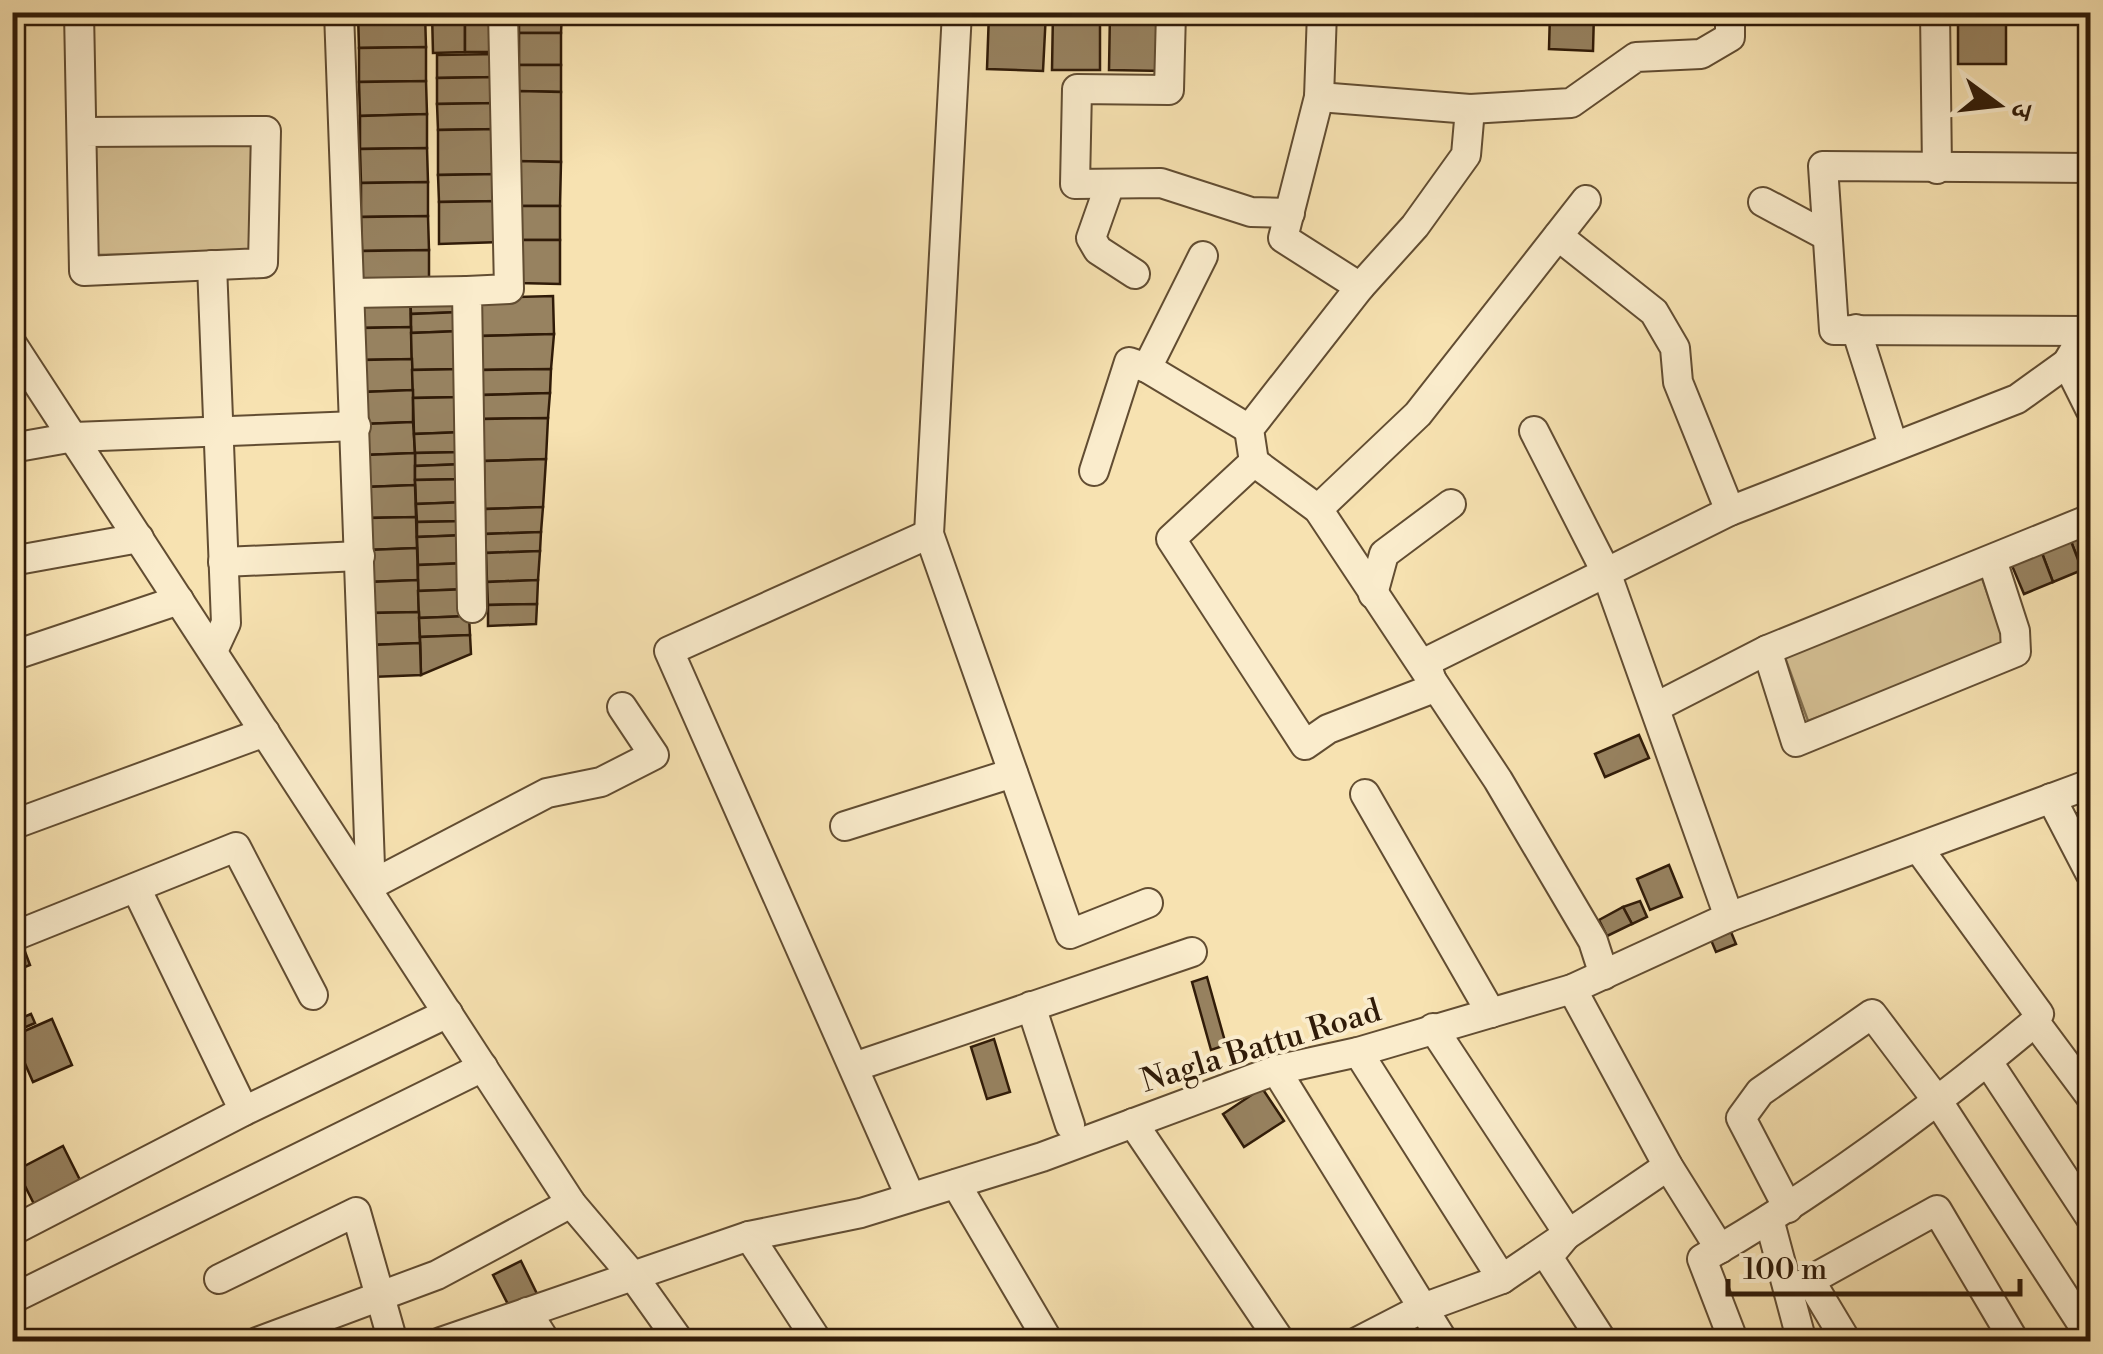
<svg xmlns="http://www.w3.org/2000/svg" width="2103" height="1354" viewBox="0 0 2103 1354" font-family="'Libre Bodoni','Noto Serif Devanagari',serif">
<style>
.green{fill:#d5c094;stroke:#826e4e;stroke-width:2.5}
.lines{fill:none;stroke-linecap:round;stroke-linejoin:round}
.stream{stroke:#7f6a4b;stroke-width:6}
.building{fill:#978260;stroke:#301b08;stroke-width:2.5}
.minor-casing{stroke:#624d32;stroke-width:32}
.minor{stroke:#faeccc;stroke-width:28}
.labels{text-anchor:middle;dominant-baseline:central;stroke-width:8;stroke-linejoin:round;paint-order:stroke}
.street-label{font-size:32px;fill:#301b08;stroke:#faeccc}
</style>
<rect width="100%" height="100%" fill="#f7e2b1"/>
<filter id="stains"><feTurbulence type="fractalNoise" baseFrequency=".002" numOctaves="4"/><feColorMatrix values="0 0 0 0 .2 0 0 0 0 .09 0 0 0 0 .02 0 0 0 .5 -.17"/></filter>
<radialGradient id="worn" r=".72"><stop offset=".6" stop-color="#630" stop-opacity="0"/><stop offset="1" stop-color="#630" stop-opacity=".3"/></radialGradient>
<!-- green -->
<g class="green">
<path d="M254 142 256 253 94 255 93 145Z"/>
<path d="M1982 578 2006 646 1808 721 1783 652Z"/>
</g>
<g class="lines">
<!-- stream -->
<path class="stream" d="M2062 1342 2080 1335"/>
</g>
<!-- building -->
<g class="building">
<path d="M432 12H465V52L433 53Z"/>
<path d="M465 12H497L498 52H465Z"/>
<path d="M519 12H562L561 33H519Z"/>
<path d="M989 12H1046L1043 71 987 69Z"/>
<path d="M1053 12H1100V70H1052Z"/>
<path d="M1110 12H1165L1164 71 1109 70Z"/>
<path d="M1550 12H1594L1593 51 1549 49Z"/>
<rect x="1958" y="12" width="48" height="52"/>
<path d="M425 13 426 47 359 48 358 14Z"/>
<rect x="519" y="33" width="42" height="32"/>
<path d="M426 47V81L359 82V48Z"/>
<path d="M498 54V77L437 78V55Z"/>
<path d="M519 65H561V92L519 91Z"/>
<path d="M498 77V103L437 104V78Z"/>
<path d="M426 81 427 114 360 116 359 82Z"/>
<path d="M519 91 561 92V162L518 161Z"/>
<path d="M498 103 499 129 438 130 437 104Z"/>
<path d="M427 114V148L360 149V116Z"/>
<path d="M499 129 500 174 438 175V130Z"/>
<path d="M427 148 428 182 361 183 360 149Z"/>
<path d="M518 161 561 162 560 206H518Z"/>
<path d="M500 174V201L439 202 438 175Z"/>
<path d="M428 182V216L361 217V183Z"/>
<path d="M500 201 501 242 439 244V202Z"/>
<rect x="518" y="206" width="42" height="34"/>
<path d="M428 216 429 250 362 251 361 217Z"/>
<path d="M518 240H560V284L518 283Z"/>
<path d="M429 250V283L363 284 362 251Z"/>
<path d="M460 293 461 312 411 314 410 295Z"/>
<path d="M410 295 411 327 361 328 360 297Z"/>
<path d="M553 296 554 334 480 336 479 298Z"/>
<path d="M461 312V331L411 333V314Z"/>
<path d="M411 327 412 359 362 360 361 328Z"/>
<path d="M461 331 462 369 412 370 411 333Z"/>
<path d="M554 334 551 369 481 370 480 336Z"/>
<path d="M412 359 413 390 363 392 362 360Z"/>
<path d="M462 369 463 397 413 398 412 370Z"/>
<path d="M551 369 550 393 482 395 481 370Z"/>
<path d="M413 390V422L364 424 363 392Z"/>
<path d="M550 393 548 418 482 419V395Z"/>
<path d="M463 397 464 432 414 434 413 398Z"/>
<path d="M548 418 546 459 484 461 482 419Z"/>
<path d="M413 422 415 453 365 455 364 424Z"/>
<path d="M464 432 465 452 415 453 414 434Z"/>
<path d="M465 452V464L415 466V453Z"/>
<path d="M415 453V485L366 487 365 455Z"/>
<path d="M546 459 543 507 485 509 484 461Z"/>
<path d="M465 464 466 479 415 480V466Z"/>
<path d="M466 479V502L416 504 415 480Z"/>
<path d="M415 485 416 517 367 518 366 487Z"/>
<path d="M466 502 467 521 417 522 416 504Z"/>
<path d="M543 507 541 532 485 534V509Z"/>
<path d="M416 517 417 548 368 550 367 518Z"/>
<path d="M467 521V535L417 537V522Z"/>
<path d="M2090 527V566L2082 570 2069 536Z"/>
<path d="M541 532 540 551 486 553 485 534Z"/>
<path d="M467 535 468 563 418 565 417 537Z"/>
<path d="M2069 536 2082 570 2053 582 2040 548Z"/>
<path d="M417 548 418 580 369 582 368 550Z"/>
<path d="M2040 548 2053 582 2024 594 2010 561Z"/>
<path d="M540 551 538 580 487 582 486 553Z"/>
<path d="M468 563 469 589 418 591V565Z"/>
<path d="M418 580 419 612 370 613 369 582Z"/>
<path d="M538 580 537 604 488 605 487 582Z"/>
<path d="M469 589V616L419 618 418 591Z"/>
<path d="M537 604 536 624 488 626V605Z"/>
<path d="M419 612 420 643 371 645 370 613Z"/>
<path d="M469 616 470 635 420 637 419 618Z"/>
<path d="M470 635 471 654 421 675 420 637Z"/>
<path d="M420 643 421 675 371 677V645Z"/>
<path d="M1639 735 1649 758 1605 777 1595 754Z"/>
<path d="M2090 807V843L2085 846 2071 816Z"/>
<path d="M1669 865 1682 897 1650 910 1637 879Z"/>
<path d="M1640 901 1647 917 1632 924 1623 907Z"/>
<path d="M1623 907 1632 924 1607 936 1599 920Z"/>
<path d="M1731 932 1736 944 1716 952 1711 940Z"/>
<path d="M21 941 30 965 12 972V944Z"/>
<path d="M1207 977 1226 1045 1211 1050 1192 982Z"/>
<path d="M31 1014 35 1023 12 1033V1022Z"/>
<path d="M52 1019 72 1065 33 1082 13 1036Z"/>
<path d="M994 1039 1010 1092 987 1099 971 1047Z"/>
<path d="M1262 1088 1284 1121 1244 1147 1223 1114Z"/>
<path d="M63 1146 82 1184 36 1208 17 1170Z"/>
<path d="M521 1261 540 1300 513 1314 493 1275Z"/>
</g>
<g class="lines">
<defs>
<g id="minor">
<path d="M79 12 84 271 263 263 266 131 82 132"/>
<path d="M339 12 371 894"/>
<path d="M957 12 929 534 1070 934 1148 903"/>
<path d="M1171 12 1169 90 1077 89 1075 184 1161 183 1251 212 1290 213"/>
<path d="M1322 12 1319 97 1283 238 1360 287 1249 429 1254 462 1171 539 1305 745 1328 729 1434 688 1426 662 1730 511 2017 399 2067 363 2090 324"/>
<path d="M1935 12 1937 169"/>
<path d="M1319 97 1470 109 1571 103 1636 57 1701 54 1730 37V12"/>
<path d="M1110 184 1091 238 1098 250 1135 274"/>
<path d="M1763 202 1825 235"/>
<path d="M1558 236 1654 312 1675 348 1678 382 1730 511"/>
<path d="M1203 256 1147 368 1249 429"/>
<path d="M212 265 226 623 213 651"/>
<path d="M1360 287 1415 226 1466 155 1470 109"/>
<path d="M351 293 467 291"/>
<path d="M1856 329 1893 445"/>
<path d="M2085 331 1834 330 1823 166 2090 168"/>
<path d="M12 344 571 1203 633 1276 680 1342"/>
<path d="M2067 363 2090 409"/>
<path d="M1534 431 1606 572 1729 917"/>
<path d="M12 448 74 437 356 426"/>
<path d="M1254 462 1318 509 1498 780 1593 941 1604 975"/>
<path d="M1094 471 1129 362 1147 368"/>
<path d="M1318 509 1418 414 1586 200"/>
<path d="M12 561 139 538"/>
<path d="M223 562 360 556"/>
<path d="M1373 594 1384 554 1451 504"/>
<path d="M472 608 467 291 509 289 503 12"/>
<path d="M1767 650 1796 742 2016 652 2015 631 1992 560"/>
<path d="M12 656 179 600"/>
<path d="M1656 707 1767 650 2090 519"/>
<path d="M1365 794 1491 1013"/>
<path d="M2051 798 2090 873"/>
<path d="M12 825 265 732"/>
<path d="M845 826 1013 773"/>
<path d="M1919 849 2039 1014 2035 1022 2090 1096"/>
<path d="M371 885 547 793 601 782 654 755 622 707"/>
<path d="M136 888 244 1111"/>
<path d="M12 937 236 847 313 995"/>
<path d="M1572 989 1668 1166 1720 1249"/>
<path d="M1031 1006 1070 1125"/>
<path d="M1433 1028 1568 1233 1548 1257 1603 1342"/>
<path d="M1358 1052 1502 1279"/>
<path d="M1988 1062 2090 1217"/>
<path d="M854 1067 1192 952"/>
<path d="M1276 1070 1444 1342"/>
<path d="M1133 1123 1281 1342"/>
<path d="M956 1184 1049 1342"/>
<path d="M910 1196 669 651 929 534"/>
<path d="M1788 1208 1741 1118 1760 1092 1872 1014 1939 1103 2088 1333"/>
<path d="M1769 1219 1802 1342"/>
<path d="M12 1231 244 1111 448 1013"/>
<path d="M749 1236 818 1342"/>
<path d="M219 1279 356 1212 393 1342"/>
<path d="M1811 1282 1847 1342"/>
<path d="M1789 1292 1937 1210 2015 1342"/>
<path d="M12 1299 483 1067"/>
<path d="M527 1312 546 1342"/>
<path d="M257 1342 437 1275 571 1203"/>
<path d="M441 1342 749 1236 861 1213 1042 1157 1276 1070 1358 1052 1572 989 1729 917 2090 784"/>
<path d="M1357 1342 1423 1308 1502 1279 1668 1166"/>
<path d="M1734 1342 1702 1259C1821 1191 1930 1110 2035 1022"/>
</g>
</defs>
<!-- minor casing -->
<use href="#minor" class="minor-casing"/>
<!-- minor -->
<use href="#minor" class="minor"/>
</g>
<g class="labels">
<!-- street labels -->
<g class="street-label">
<text transform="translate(1261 1046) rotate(-17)">Nagla Battu Road</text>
</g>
</g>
<!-- margin -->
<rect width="2103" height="1354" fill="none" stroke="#f7e2b1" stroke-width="50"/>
<rect x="15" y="15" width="2073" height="1324" fill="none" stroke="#301b08" stroke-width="5"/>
<rect x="25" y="25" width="2053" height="1304" fill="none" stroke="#301b08" stroke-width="2.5"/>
<!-- north arrow -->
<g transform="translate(1998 105) rotate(105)" stroke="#faeccc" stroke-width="8" paint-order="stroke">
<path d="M0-8L18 38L0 25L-18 38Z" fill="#301b08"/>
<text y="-15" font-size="28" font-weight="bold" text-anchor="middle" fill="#301b08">उ</text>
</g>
<!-- scale -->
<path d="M1728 1279v15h292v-15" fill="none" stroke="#301b08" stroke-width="5"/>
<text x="1743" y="1279" font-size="30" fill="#301b08" stroke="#faeccc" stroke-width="8" paint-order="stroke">100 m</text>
<rect width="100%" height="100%" filter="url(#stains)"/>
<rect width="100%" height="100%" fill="url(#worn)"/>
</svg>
